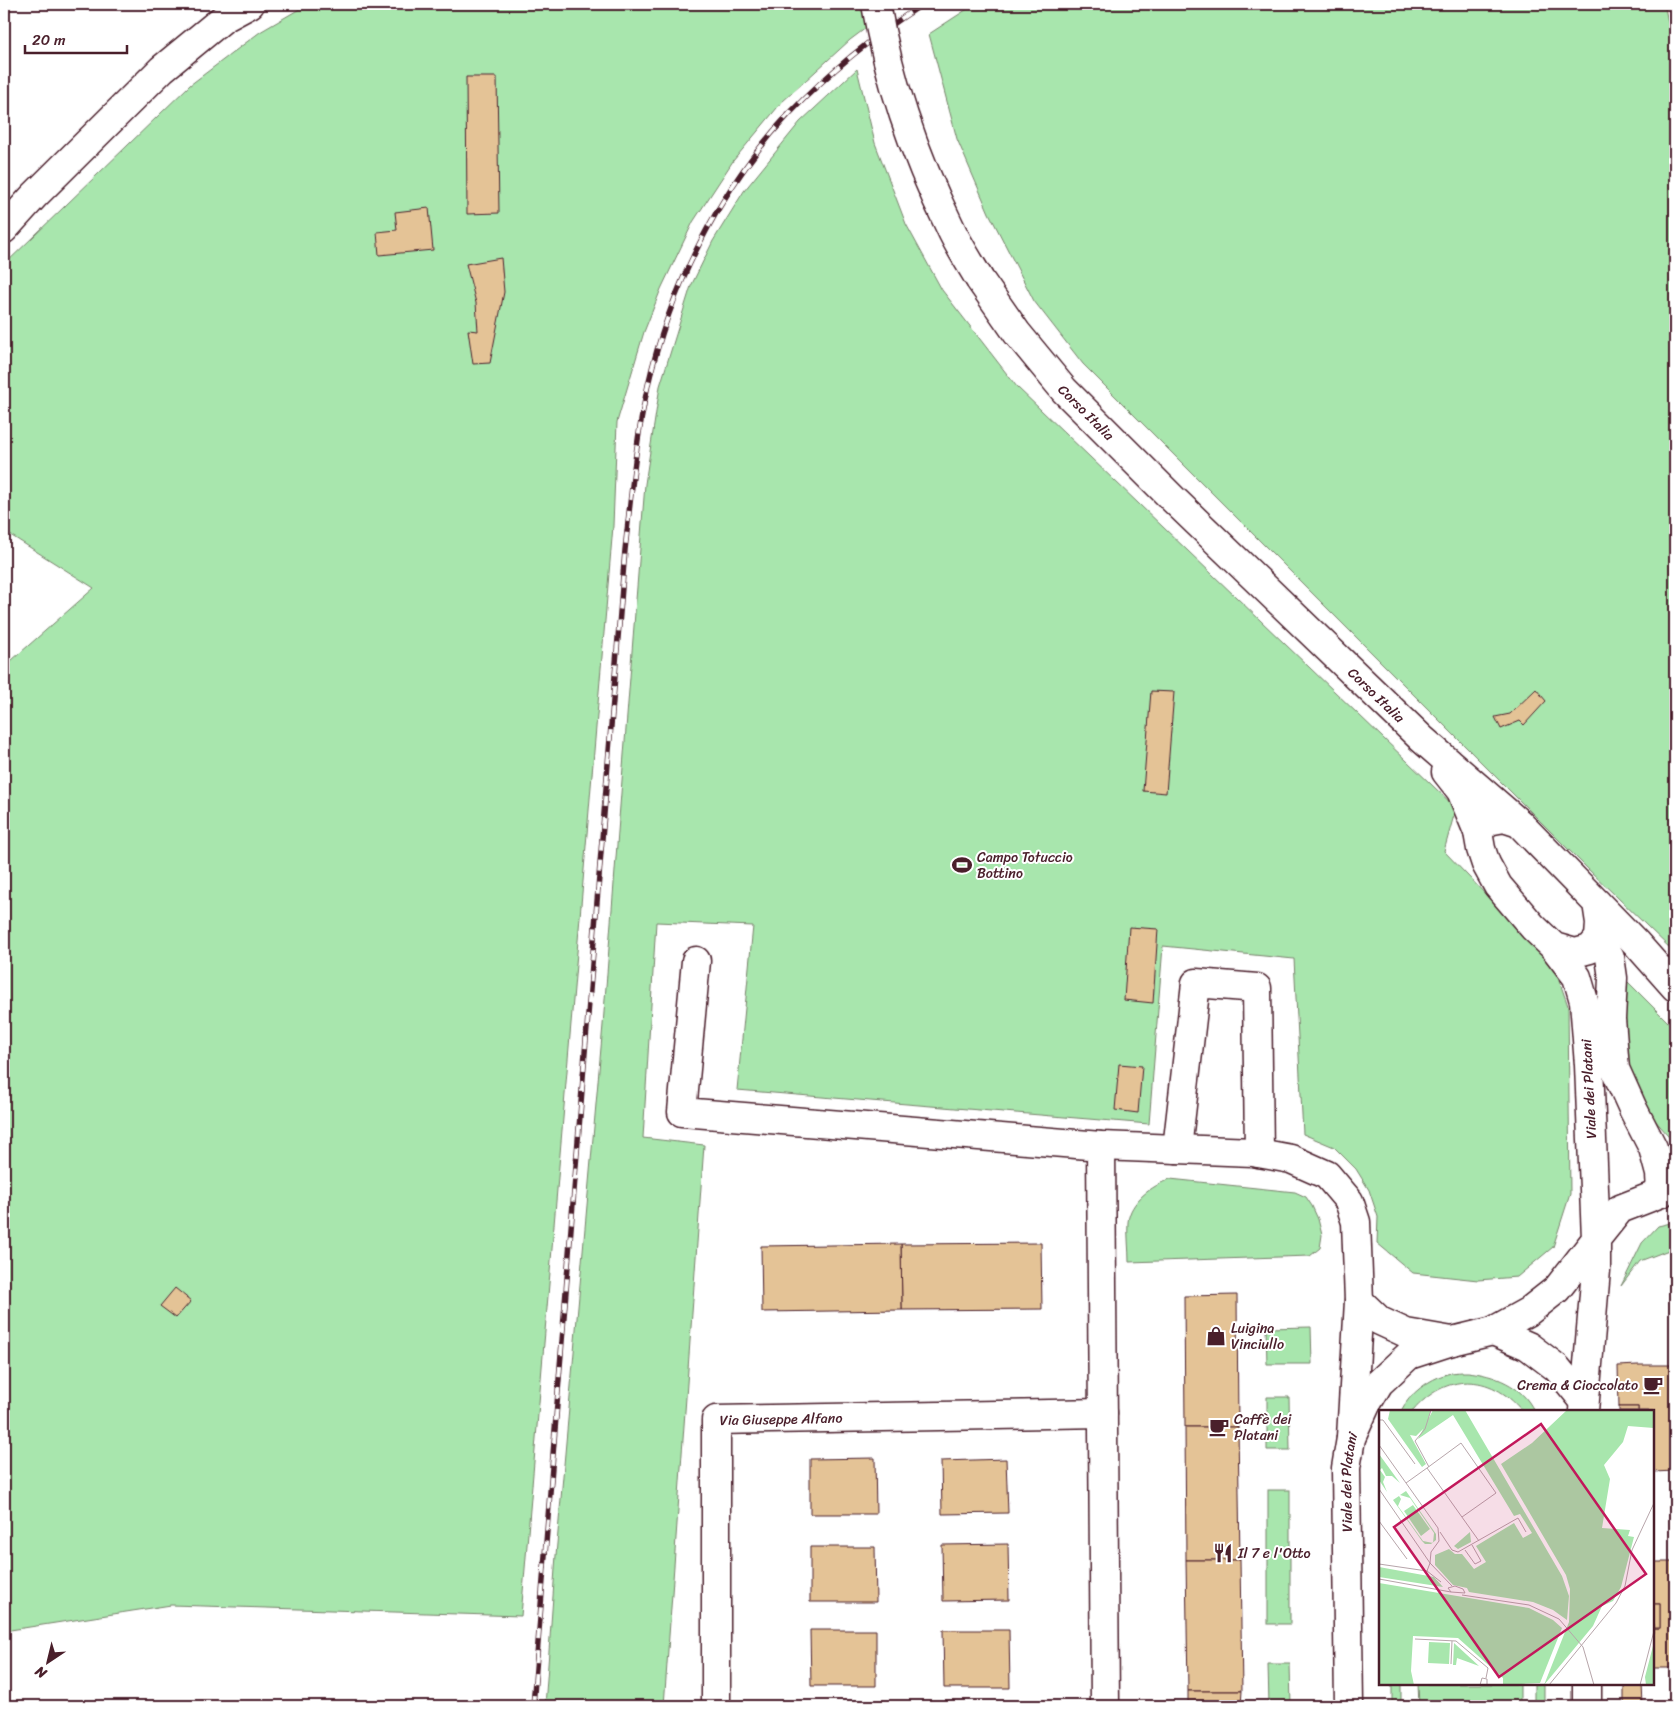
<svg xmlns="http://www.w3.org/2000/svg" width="1679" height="1710" viewBox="0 0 1679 1710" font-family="Sriracha,sans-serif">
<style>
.built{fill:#f7ede0}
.green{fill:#a8e6ad;stroke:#79826c}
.building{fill:#e4c396;stroke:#4a1f2b}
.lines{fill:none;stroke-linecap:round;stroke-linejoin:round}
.street-casing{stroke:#4a1f2b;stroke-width:31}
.secondary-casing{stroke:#4a1f2b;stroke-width:31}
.street{stroke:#fff;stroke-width:28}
.secondary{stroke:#fff;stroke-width:28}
.rail-casing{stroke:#4a1f2b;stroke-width:5.5}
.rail{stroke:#fff;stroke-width:4;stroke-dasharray:11;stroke-linecap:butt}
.secondary-bridge-casing{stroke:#4a1f2b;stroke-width:31;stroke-linecap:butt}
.secondary-bridge{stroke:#fff;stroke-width:28}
.labels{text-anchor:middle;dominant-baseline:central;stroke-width:4;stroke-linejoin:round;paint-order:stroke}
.street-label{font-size:14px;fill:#4a1f2b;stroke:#fff}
.poi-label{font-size:14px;fill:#4a1f2b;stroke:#fff;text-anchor:start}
.inset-road{fill:none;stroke:#b7a5aa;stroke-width:1}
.view{fill:#c2185b;fill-opacity:0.15;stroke:#c2185b;stroke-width:2.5}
.inset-edge{fill:none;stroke:#4a1f2b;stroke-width:2.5}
</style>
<rect width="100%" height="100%" fill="#fff"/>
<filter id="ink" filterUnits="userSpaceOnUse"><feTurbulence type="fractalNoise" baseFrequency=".02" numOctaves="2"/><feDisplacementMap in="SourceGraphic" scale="10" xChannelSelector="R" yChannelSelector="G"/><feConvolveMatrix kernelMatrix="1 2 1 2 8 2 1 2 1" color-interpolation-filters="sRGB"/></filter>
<g filter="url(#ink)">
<!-- built -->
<path class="built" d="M1654 4H1675V92Z"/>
<!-- green -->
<g class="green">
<path d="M308 4H898L850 40 782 102 733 161 693 222 661 289 644 332 617 422 613 526 521 1616 171 1605 4 1631V667L94 588 4 531V265L190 85 260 32Z"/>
<path d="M975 4H1664L1675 53V953L1589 870 1083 364 1034 301 989 213 957 139 929 34Z"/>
<path d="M857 69 875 143 906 224 942 290 1017 387 1456 808 1444 851 1536 947 1558 977 1568 1006 1570 1194 1553 1247 1517 1277 1478 1280 1413 1273 1377 1243 1378 1217 1369 1190 1356 1169 1334 1147 1303 1134 1294 959 1163 946 1149 1124 737 1090 753 926 656 922 643 1138 704 1145 664 1706H545L556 1555 603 1025 645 484 660 386 691 286 713 241 744 191 800 122Z"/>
<path d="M1626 980 1675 1029V1143L1645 1109 1630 1073 1625 1036Z"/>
<path d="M1170 1179 1295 1192 1306 1197 1312 1206 1318 1219 1322 1235 1320 1248 1310 1256 1129 1262C1129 1249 1127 1235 1128 1222 1130 1201 1152 1186 1170 1179Z"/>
<path d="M1675 1222V1249L1674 1248 1640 1261 1621 1286 1642 1243 1658 1226Z"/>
<path d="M1311 1327 1312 1364H1267L1266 1328Z"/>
<path d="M1468 1372C1494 1375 1522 1385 1534 1411H1522C1490 1372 1445 1373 1413 1411H1401C1409 1394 1429 1379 1447 1374 1454 1372 1461 1372 1468 1372Z"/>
<path d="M1267 1397H1289L1290 1450H1267Z"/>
<rect x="1268" y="1490" width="22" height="134"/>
<path d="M1268 1664H1290L1291 1706H1269Z"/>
<rect x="1392" y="1684" width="9" height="22"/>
<path d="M1418 1684H1520V1706H1419Z"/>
<rect x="1534" y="1684" width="10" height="22"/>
</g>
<!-- building -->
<g class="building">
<path d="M466 77H497L499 213 467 214Z"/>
<path d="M429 208 433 250 379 255 377 232 397 230 395 212Z"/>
<path d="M501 258 504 292 490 363 473 364 468 330 478 331 476 303 466 264Z"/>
<path d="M1536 689 1546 701 1524 725 1520 721 1501 729 1495 717 1510 714Z"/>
<path d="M1151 691 1174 692 1166 793 1143 791Z"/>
<path d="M1129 927 1158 929 1153 1003 1124 1000Z"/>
<path d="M1119 1064 1142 1066 1138 1113 1115 1110Z"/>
<path d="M1041 1243 1042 1309 902 1310 901 1244Z"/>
<path d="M901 1244 902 1310 762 1312 761 1246Z"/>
<path d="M175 1288 191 1301 176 1318 160 1306Z"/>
<path d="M1237 1295 1238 1427H1185L1184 1296Z"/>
<path d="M1638 1365H1675V1471L1653 1472V1411H1638V1407H1619L1618 1366Z"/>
<rect x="1619" y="1407" width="19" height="4"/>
<path d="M1185 1427H1238L1240 1560H1186Z"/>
<path d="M875 1458 876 1514H810V1459Z"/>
<path d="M1006 1459 1008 1513 942 1514 941 1461Z"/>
<path d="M1008 1544 1009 1600 943 1601 942 1545Z"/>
<path d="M810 1547H875L876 1602H810Z"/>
<path d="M1186 1560H1240L1242 1691H1188Z"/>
<path d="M1653 1562H1675V1668H1653V1628H1660V1604H1653Z"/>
<rect x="1653" y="1604" width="7" height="24"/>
<path d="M810 1630H876V1686H811Z"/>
<path d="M943 1630H1009L1010 1688H944Z"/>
<path d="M1624 1684H1642L1643 1706H1624Z"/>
<path d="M1188 1691H1242L1241 1706H1188Z"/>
</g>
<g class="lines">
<defs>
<g id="street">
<path d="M696 961 682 1112 1101 1146 1253 1152 1291 1159 1327 1175 1349 1201 1356 1222 1359 1301 1351 1437"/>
<path d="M1101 1146 1105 1706"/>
<path d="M1177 1149 1196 983 1257 988 1259 1153"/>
<path d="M1359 1301 1380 1321 1406 1333 1452 1341"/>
<path id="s1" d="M716 1706V1420L1103 1413"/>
</g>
<g id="secondary">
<path d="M4 229 34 196 162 69 224 18 250 4"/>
<path id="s2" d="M980 280 1017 333 1064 390 1173 499 1422 739 1519 823"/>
<path d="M1446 772 1461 791 1478 832"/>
<path d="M1504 818 1519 823 1597 903 1600 923 1599 938 1590 949 1575 953 1554 947 1533 927 1498 886 1486 864 1481 849 1478 832 1488 821Z"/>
<path d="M1597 903 1636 943 1675 987"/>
<path d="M1599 938 1610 957 1613 978 1611 1019 1615 1069 1633 1109 1653 1148 1660 1174 1661 1193"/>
<path d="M1493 1331 1528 1346 1557 1368 1584 1401"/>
<path d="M1584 1411 1596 1270V1239L1620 1209 1661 1193"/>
<path d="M1587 1684V1706"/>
<path id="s3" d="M1349 1706 1346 1468 1351 1438 1366 1405 1379 1383 1409 1355 1452 1341 1493 1331 1529 1311 1557 1289 1596 1239 1589 1065 1584 1001 1577 977 1554 947"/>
</g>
</defs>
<!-- street casing -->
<use href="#street" class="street-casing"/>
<!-- secondary casing -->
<use href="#secondary" class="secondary-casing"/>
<!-- street -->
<use href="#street" class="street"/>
<!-- secondary -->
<use href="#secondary" class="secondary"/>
<defs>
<path id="rail" d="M533 1706 625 550C631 495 636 439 648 385 670 288 721 186 789 114 829 72 875 35 923 4"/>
</defs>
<!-- rail casing -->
<use href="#rail" class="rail-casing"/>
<!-- rail -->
<use href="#rail" class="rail"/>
<defs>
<path id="secondary-bridge" d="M876 4C889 82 915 156 950 227 958 245 970 263 980 280"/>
</defs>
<!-- secondary-bridge casing -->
<use href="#secondary-bridge" class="secondary-bridge-casing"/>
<!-- secondary-bridge -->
<use href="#secondary-bridge" class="secondary-bridge"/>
</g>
</g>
<!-- icons -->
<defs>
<symbol id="stadium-bare" viewBox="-9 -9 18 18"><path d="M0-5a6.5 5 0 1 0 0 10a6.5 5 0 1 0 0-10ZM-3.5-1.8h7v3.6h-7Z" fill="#4a1f2b" stroke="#fff" stroke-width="2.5" paint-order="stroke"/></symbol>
<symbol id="shop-bare" viewBox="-9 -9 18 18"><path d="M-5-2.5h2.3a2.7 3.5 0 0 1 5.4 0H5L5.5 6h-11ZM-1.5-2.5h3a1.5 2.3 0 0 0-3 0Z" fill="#4a1f2b" stroke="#fff" stroke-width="2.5" paint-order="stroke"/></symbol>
<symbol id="cafe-bare" viewBox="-9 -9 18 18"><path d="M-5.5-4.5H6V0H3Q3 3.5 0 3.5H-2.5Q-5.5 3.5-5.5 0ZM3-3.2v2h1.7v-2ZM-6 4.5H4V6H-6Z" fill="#4a1f2b" stroke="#fff" stroke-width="2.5" paint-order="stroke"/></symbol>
<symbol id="restaurant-bare" viewBox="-9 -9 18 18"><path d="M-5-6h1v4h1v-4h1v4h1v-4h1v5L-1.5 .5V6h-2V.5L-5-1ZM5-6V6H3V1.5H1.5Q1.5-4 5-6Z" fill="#4a1f2b" stroke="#fff" stroke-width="2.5" paint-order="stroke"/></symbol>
</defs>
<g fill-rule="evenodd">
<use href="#stadium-bare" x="948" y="851" width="28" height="28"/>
<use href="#shop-bare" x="1202" y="1322" width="28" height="28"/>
<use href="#cafe-bare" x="1639" y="1371" width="28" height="28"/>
<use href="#cafe-bare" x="1205" y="1413" width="28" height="28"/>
<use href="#restaurant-bare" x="1209" y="1539" width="28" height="28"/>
</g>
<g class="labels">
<!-- street labels -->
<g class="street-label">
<text stroke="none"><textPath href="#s2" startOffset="170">Corso Italia</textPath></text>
<text stroke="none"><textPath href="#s2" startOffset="575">Corso Italia</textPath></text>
<text transform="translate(1589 1089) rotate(-93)">Viale dei Platani</text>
<text stroke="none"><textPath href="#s1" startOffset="351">Via Giuseppe Alfano</textPath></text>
<text stroke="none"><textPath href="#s3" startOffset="224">Viale dei Platani</textPath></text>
</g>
<!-- poi labels -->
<g class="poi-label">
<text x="977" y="857">Campo Totuccio<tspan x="977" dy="16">Bottino</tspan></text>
<text x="1231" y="1328">Luigina<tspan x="1231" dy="16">Vinciullo</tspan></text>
<text x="1638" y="1385" text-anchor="end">Crema &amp; Cioccolato</text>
<text x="1234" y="1419">Caffè dei<tspan x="1234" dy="16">Platani</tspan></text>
<text x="1238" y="1553">Il 7 e l'Otto</text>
</g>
</g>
<!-- overview -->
<g transform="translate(1379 1410)">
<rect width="275" height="275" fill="#fff"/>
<path d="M11 0H52L47 16 37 26 31 25 47 54 43 57 9 9ZM54 0H86L183 166 190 186 188 210 174 200 154 192 90 182 88 178 74 175 56 155V145L70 139 76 144H83L95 159 107 152 97 136 135 113 144 128 153 123 141 104 135 106 74 5 39 29ZM188 0H275V18L249 16 244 32 225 55 231 69 223 118 251 120 249 126 255 127 242 177 234 191 223 196 214 216 165 275 190 212 191 179 187 165 122 54 153 33ZM0 44 21 73 13 66H7L3 58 1 60 6 67 4 72 8 82 0 70ZM27 81 57 124V130L52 134H46L43 131 14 90 20 86 22 89 19 96 44 131 54 133 55 123 31 88 21 85ZM34 95 51 119 42 126 25 101ZM91 122 92 132 79 139 75 136ZM0 157 55 167 64 177 0 167ZM0 173 150 198 174 210 183 218 161 273 124 275V268L79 228 34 226 32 261 35 275H0ZM50 232 71 233 70 254 49 253ZM275 232V275H267L266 267ZM75 233 100 256 78 248 77 255H74Z" fill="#a8e6ad"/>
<path class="inset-road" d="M0 10H4L36 54M0 35 59 118 60 131 52 142 51 153 73 176M50 57 36 31 46 19 52 0M48 58 82 33 117 83 83 107M27 73 48 58 100 131M0 79 51 153 48 161M0 111 28 149M61 122 73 140 79 142 139 108 147 122M86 140 96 154 102 151 93 135M0 154 48 161M48 161 62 172M0 169 72 182M76 176 84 179 86 183 72 182 69 178ZM83 185 150 195 180 209 204 237 215 275M36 229 77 231 109 258 107 268M72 254 73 231M101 275 103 268 108 269V275M170 275 237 193 246 176 253 140 275 93M261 275 275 221"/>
<path class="view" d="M162 14 267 164 120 267 15 117Z"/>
<rect width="275" height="275" class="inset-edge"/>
</g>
<!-- margin -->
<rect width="1679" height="1710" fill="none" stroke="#fff" stroke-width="20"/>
<rect x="10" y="10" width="1659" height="1690" fill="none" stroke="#4a1f2b" stroke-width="2" filter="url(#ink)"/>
<!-- north arrow -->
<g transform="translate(48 1662) rotate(215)" stroke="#ffffff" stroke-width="4" paint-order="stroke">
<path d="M0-4L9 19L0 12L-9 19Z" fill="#4a1f2b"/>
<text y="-8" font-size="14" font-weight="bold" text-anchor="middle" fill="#4a1f2b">N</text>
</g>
<!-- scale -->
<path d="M25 45v8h102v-8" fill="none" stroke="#4a1f2b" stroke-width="2.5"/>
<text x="32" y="45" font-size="15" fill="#4a1f2b" stroke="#ffffff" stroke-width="4" paint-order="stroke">20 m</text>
</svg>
